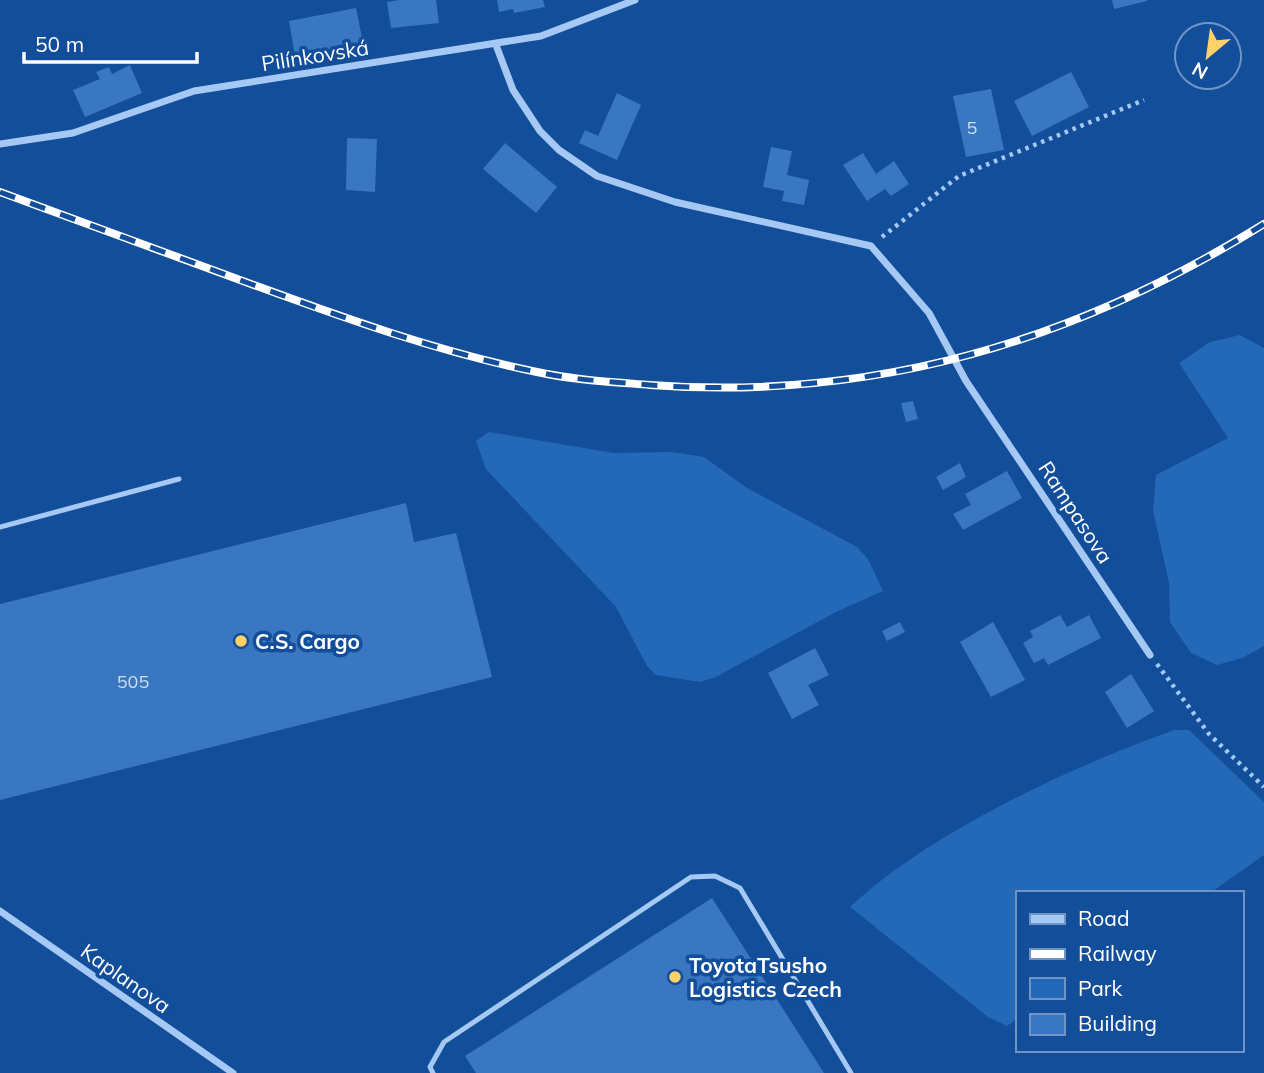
<svg xmlns="http://www.w3.org/2000/svg" width="1264" height="1073" viewBox="0 0 1264 1073" font-family="Mulish,sans-serif">
<style>
.green{fill:#2468b8}
.building{fill:#3a77c1}
.lines{fill:none;stroke-linecap:round;stroke-linejoin:round}
.path{stroke:#a5c9f4;stroke-width:4.5;stroke-dasharray:3.5 5;stroke-linecap:butt}
.service{stroke:#a5c9f4;stroke-width:5}
.minor{stroke:#a5c9f4;stroke-width:7}
.rail-casing{stroke:#fff;stroke-width:8}
.rail{stroke:#124e9a;stroke-width:5;stroke-dasharray:16;stroke-linecap:butt}
.poi-dot{fill:#ffd267;stroke:#124e9a;stroke-width:2.5}
.labels{text-anchor:middle;dominant-baseline:central;stroke-width:7;stroke-linejoin:round;paint-order:stroke}
.number-label{font-size:18px;fill:#ceddf0}
.street-label{font-size:21px;fill:#fff;stroke:#124e9a}
.poi-label{font-size:21px;font-weight:bold;fill:#fff;stroke:#124e9a;text-anchor:start}
</style>
<rect width="100%" height="100%" fill="#124e9a"/>
<!-- green -->
<g class="green">
<path d="M1240 335 1264 348V646L1242 658 1217 665 1191 653 1170 622 1169 583 1153 510 1156 475 1228 438 1179 363 1210 342Z"/>
<path d="M489 432 614 453 672 452 704 457 747 488 857 547 868 559 883 591 836 612 716 677 700 682 656 675 647 666 616 607 486 469 476 441Z"/>
<path d="M1174 730H1189L1264 802V855L1210 893H1017V1019L1007 1026 988 1017 850 907C930 832 1071 767 1174 730Z"/>
</g>
<!-- building -->
<g class="building">
<path d="M400 0H436L439 23 391 28 387 2Z"/>
<path d="M497 0H543L545 7 514 13 513 9 499 12Z"/>
<path d="M1112 0H1147V1L1114 9Z"/>
<path d="M356 8 363 43 295 56 289 21Z"/>
<path d="M130 65 142 93 85 117 73 90 100 79 96 72 109 67 112 74Z"/>
<path d="M1071 72 1089 107 1032 136 1014 101Z"/>
<path d="M991 89 1004 150 966 157 953 96Z"/>
<path d="M617 93 641 105 617 160 579 143 585 130 598 136Z"/>
<path d="M347 138 377 139 375 192 346 190Z"/>
<path d="M505 143 557 187 536 213 483 169Z"/>
<path d="M771 147 792 151 787 175 809 180 804 205 782 201 784 191 763 187Z"/>
<path d="M863 153 876 174 894 161 909 184 891 196 885 189 867 201 843 165Z"/>
<path d="M913 401 918 419 906 422 901 403Z"/>
<path d="M960 463 966 477 943 490 936 477Z"/>
<path d="M1007 471 1022 498 963 530 953 514 971 505 965 494Z"/>
<path d="M406 503 414 542 456 533 492 677 0 800V604Z"/>
<path d="M1060 615 1067 627 1089 615 1101 638 1048 665 1044 658 1034 663 1023 643 1033 637 1030 631Z"/>
<path d="M900 622 905 632 887 641 882 631Z"/>
<path d="M993 622 1025 680 991 697 960 642Z"/>
<path d="M815 648 829 675 808 685 819 705 792 719 768 673Z"/>
<path d="M1131 674 1154 711 1127 728 1105 692Z"/>
<path d="M712 898 824 1073H476L465 1056Z"/>
</g>
<g class="lines">
<!-- path -->
<g class="path">
<path d="M882 237 959 176 1144 100"/>
<path d="M1157 664 1209 734 1264 787"/>
</g>
<!-- service -->
<g class="service">
<path d="M0 527 179 479"/>
<path d="M433 1073 430 1067 444 1042 691 877 715 876 740 888 851 1073"/>
</g>
<!-- minor -->
<g class="minor">
<path d="M496 45 513 90 540 131 559 150 597 176 675 202 871 246 929 313 966 381 1150 655"/>
<path d="M0 144 73 133 194 91 541 36 635 0"/>
<path d="M0 911 233 1073"/>
</g>
<defs>
<path id="rail" d="M0 192C84 223 167 253 251 284 344 318 439 352 537 372 574 380 613 382 650 385 874 401 1074 342 1264 224"/>
</defs>
<!-- rail casing -->
<use href="#rail" class="rail-casing"/>
<!-- rail -->
<use href="#rail" class="rail"/>
</g>
<!-- markers -->
<g class="poi-dot">
<circle cx="241" cy="641" r="7"/>
<circle cx="675" cy="977" r="7"/>
</g>
<g class="labels">
<!-- number labels -->
<g class="number-label">
<text x="972" y="127">5</text>
<text x="133" y="681">505</text>
</g>
<!-- street labels -->
<g class="street-label">
<text transform="translate(315 55) rotate(-9)">Pilínkovská</text>
<text transform="translate(1076 512) rotate(57)">Rampasova</text>
<text transform="translate(126 978) rotate(35)">Kaplanova</text>
</g>
<!-- poi labels -->
<g class="poi-label">
<text x="255" y="641">C.S. Cargo</text>
<text x="689" y="965">ToyotaTsusho<tspan x="689" dy="24">Logistics Czech</tspan></text>
</g>
</g>
<!-- legend -->
<rect x="1016" y="891" width="228" height="161" fill="#124e9a" stroke="#7195c2" stroke-width="2"/>
<rect x="1030" y="914" width="35" height="10" fill="#a5c9f4" stroke="#7195c2" stroke-width="2"/>
<text x="1078" y="926" font-size="21" fill="#ffffff">Road</text>
<rect x="1030" y="949" width="35" height="10" fill="#ffffff" stroke="#7195c2" stroke-width="2"/>
<text x="1078" y="961" font-size="21" fill="#ffffff">Railway</text>
<rect x="1030" y="978" width="35" height="21" fill="#2468b8" stroke="#7195c2" stroke-width="2"/>
<text x="1078" y="996" font-size="21" fill="#ffffff">Park</text>
<rect x="1030" y="1014" width="35" height="21" fill="#3a77c1" stroke="#7195c2" stroke-width="2"/>
<text x="1078" y="1031" font-size="21" fill="#ffffff">Building</text>
<!-- north arrow -->
<g transform="translate(1208 56) rotate(209)"><circle r="33" fill="#124e9a" stroke="#7195c2" stroke-width="2"/>
<path d="M0-5L12 26L0 18L-12 26Z" fill="#ffd267"/>
<text y="-10" font-size="19" font-weight="bold" text-anchor="middle" fill="#ffffff">N</text>
</g>
<!-- scale -->
<path d="M24 52v10h173v-10" fill="none" stroke="#ffffff" stroke-width="3.5"/>
<text x="35" y="52" font-size="21" fill="#ffffff" stroke="#124e9a" stroke-width="5" paint-order="stroke">50 m</text>
</svg>
